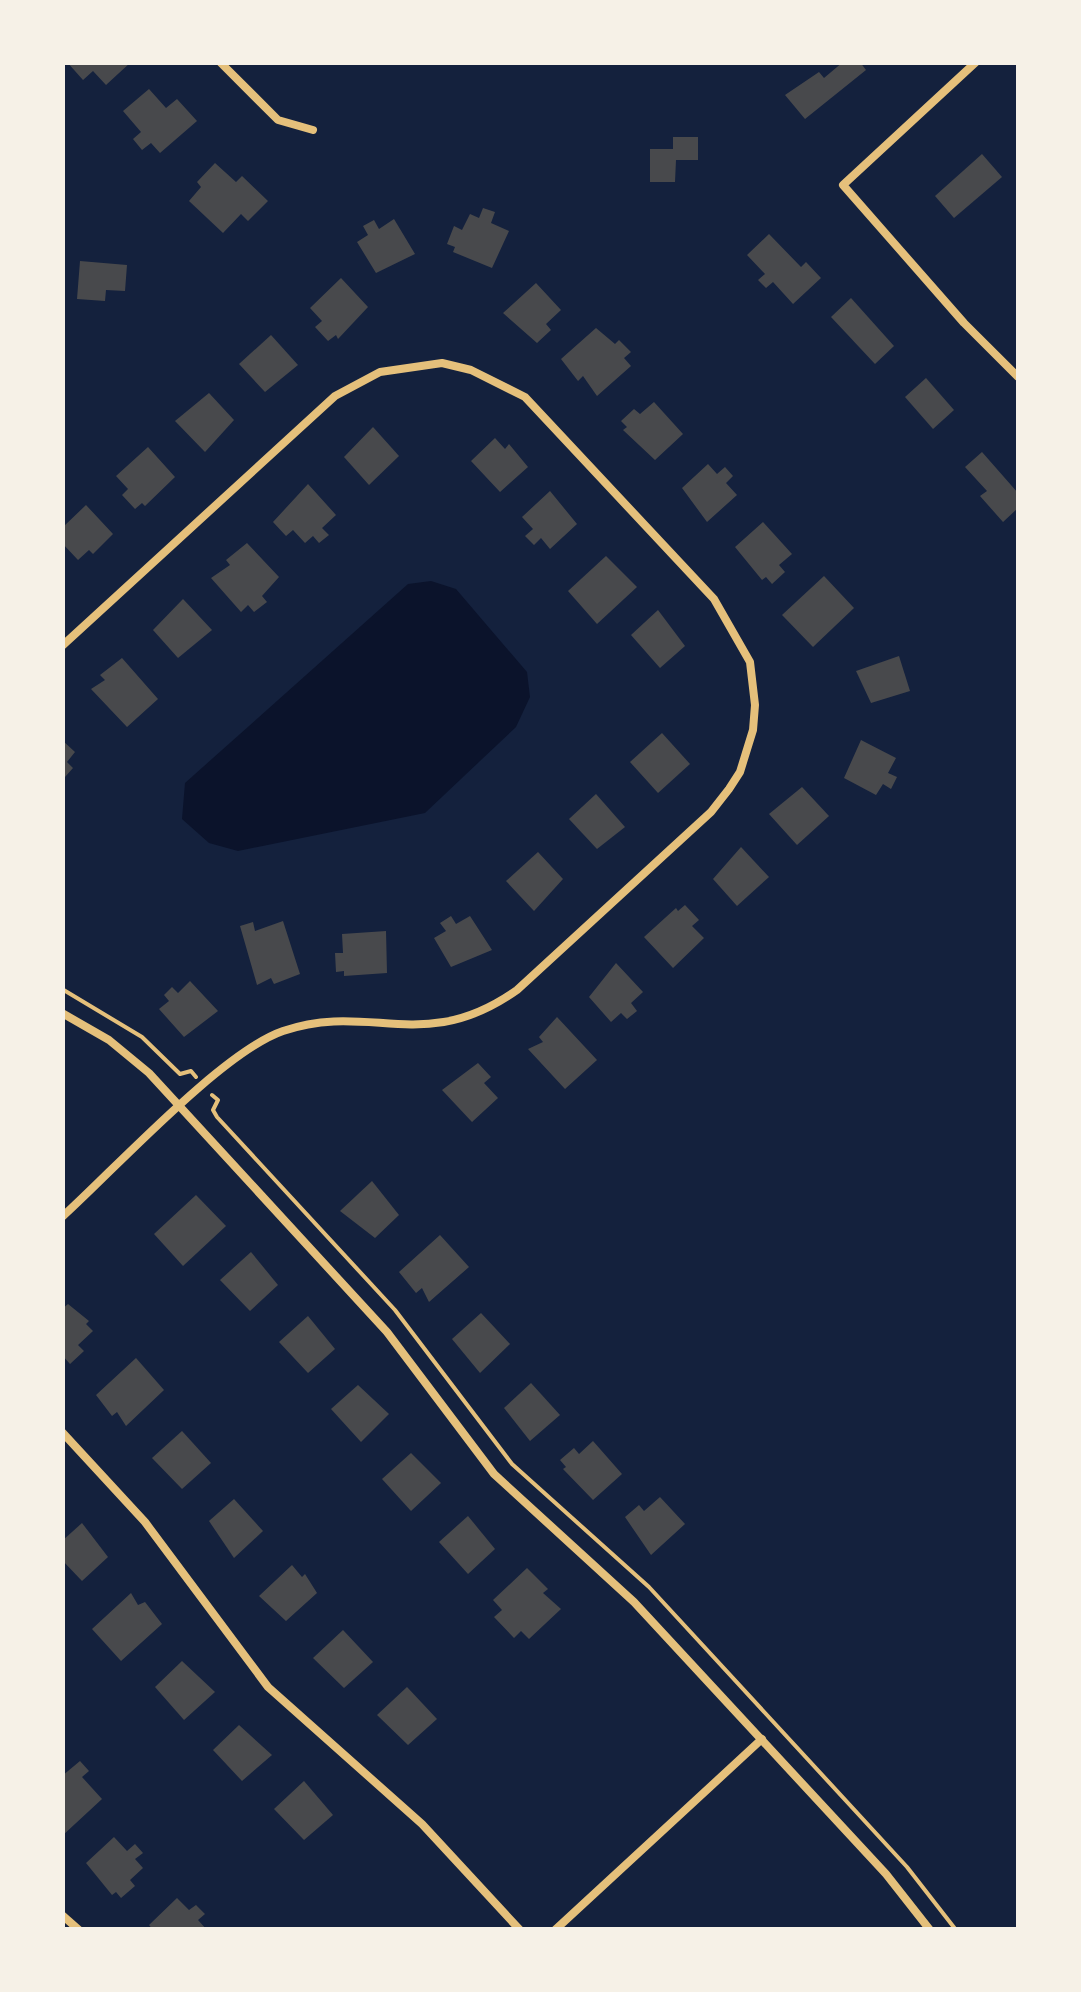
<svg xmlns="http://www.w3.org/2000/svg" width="1081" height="1992" viewBox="0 0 1081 1992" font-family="Barlow,sans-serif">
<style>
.water{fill:#0b132b}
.building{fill:#48494c}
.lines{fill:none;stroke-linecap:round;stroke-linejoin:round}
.path{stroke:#e5c07b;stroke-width:4}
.minor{stroke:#e5c07b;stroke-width:8}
</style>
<rect width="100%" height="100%" fill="#14213d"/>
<!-- water -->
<path class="water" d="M431 581 456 589 527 672 530 697 516 727 425 813 238 851 209 843 182 819 185 783 408 584Z"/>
<!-- building -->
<g class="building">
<path d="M67 62H131L106 85 93 71 83 80Z"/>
<path d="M843 62H860L866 70 805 119 785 95 819 72 824 78Z"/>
<path d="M149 89 166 108 177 99 197 121 160 153 151 143 142 150 133 139 141 132 123 111Z"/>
<path d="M673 137H698V160H676L675 182H650V149H673Z"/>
<path d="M982 154 1002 177 954 218 935 196Z"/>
<path d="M215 163 236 182 242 176 268 201 248 221 241 214 223 233 189 201 201 187 197 182Z"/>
<path d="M483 208 495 212 491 223 509 231 492 268 453 252 455 247 447 244 454 226 462 230 470 214 479 218Z"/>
<path d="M394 219 415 254 376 273 357 242 368 235 363 226 374 220 379 229Z"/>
<path d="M769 234 801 267 806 262 821 278 793 304 773 282 766 288 758 280 765 274 747 255Z"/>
<path d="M80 261 127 265 125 291 106 290 105 301 77 299Z"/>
<path d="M341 278 368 307 338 339 336 335 328 341 315 327 322 321 310 308Z"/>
<path d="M536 283 561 310 546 324 551 330 537 343 503 313Z"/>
<path d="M851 298 894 346 875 364 831 317Z"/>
<path d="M596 328 615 344 619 340 631 352 624 358 631 366 597 396 583 376 578 381 561 359Z"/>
<path d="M271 335 298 365 265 392 239 364Z"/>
<path d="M926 378 954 410 933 429 905 397Z"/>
<path d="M209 393 234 420 205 452 175 421Z"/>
<path d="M654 402 683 434 655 460 623 430 627 427 621 421 634 409 640 414Z"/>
<path d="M373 427 399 456 369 485 344 457Z"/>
<path d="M495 438 505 449 509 444 528 467 500 492 471 461Z"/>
<path d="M148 447 175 477 145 506 142 503 135 509 122 495 128 489 116 476Z"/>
<path d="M982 452 1018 493V508L1003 522 980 496 987 491 965 467Z"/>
<path d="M708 464 717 474 725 467 733 476 726 483 737 495 707 522 682 488Z"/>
<path d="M308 484 336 515 322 528 329 535 319 543 313 536 305 543 293 530 286 536 273 522Z"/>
<path d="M550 491 577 524 550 549 541 538 534 545 525 536 533 529 522 517Z"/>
<path d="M86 505 113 534 93 554 89 550 78 560 62 543V528Z"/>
<path d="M763 522 792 554 779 565 785 572 772 584 766 577 762 580 735 547Z"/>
<path d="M247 543 279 577 262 596 267 602 254 612 248 605 241 612 211 578 230 565 226 560Z"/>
<path d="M606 556 637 587 597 624 568 591Z"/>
<path d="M824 576 854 608 813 647 782 615Z"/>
<path d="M183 599 212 630 178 658 153 630Z"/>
<path d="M658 610 685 646 660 668 631 635Z"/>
<path d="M899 656 910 691 871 703 856 671Z"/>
<path d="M122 658 158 699 127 727 91 689 105 680 100 675Z"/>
<path d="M662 733 690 764 658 793 630 762Z"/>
<path d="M62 740 75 752 67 762 73 768 65 777Z"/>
<path d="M861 740 896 758 888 773 897 777 891 789 883 784 876 795 844 778Z"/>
<path d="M802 787 829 816 797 845 769 814Z"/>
<path d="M596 794 625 827 597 849 569 819Z"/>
<path d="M741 847 769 877 737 906 713 879Z"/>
<path d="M538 852 563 879 534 911 506 881Z"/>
<path d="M685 905 699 920 692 926 704 938 673 968 644 937 676 908 678 911Z"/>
<path d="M451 916 456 924 470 916 492 950 451 967 434 938 446 931 440 923Z"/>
<path d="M283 921 300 974 274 984 271 978 257 985 240 926 253 922 255 931Z"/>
<path d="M386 931 387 973 344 976V971L336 972 335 953H343L342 934Z"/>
<path d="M616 963 643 992 631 1003 637 1011 627 1019 621 1013 611 1022 589 997Z"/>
<path d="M190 981 218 1011 184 1037 159 1009 169 1001 164 995 172 987 178 993Z"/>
<path d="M557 1017 597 1060 565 1089 528 1049 543 1042 539 1037Z"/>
<path d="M478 1063 491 1077 484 1083 498 1098 472 1122 442 1090Z"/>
<path d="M372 1181 399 1215 375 1238 340 1211Z"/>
<path d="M196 1195 226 1226 183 1266 154 1234Z"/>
<path d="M440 1235 469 1267 429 1302 422 1288 416 1293 399 1272Z"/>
<path d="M251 1252 278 1285 250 1311 220 1280Z"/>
<path d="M68 1304 89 1321 86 1324 93 1331 78 1345 84 1351 70 1364 62 1355V1309Z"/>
<path d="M481 1313 510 1344 480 1373 452 1339Z"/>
<path d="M308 1316 335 1349 308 1373 279 1342Z"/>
<path d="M136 1358 164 1390 126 1426 117 1412 112 1416 96 1395Z"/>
<path d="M531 1383 560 1415 530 1441 504 1408Z"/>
<path d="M358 1385 389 1414 361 1442 331 1409Z"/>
<path d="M182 1431 211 1463 182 1489 152 1458Z"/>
<path d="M593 1441 622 1474 593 1500 563 1469 566 1467 560 1460 574 1448 579 1454Z"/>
<path d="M411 1453 441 1483 411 1511 382 1479Z"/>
<path d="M660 1497 685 1524 651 1555 625 1517 639 1505 644 1511Z"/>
<path d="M234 1499 263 1531 234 1558 209 1521Z"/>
<path d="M468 1516 495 1549 468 1574 439 1542Z"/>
<path d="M82 1523 108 1557 82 1581 62 1560V1541Z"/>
<path d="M292 1565 302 1577 305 1574 317 1593 286 1621 259 1596Z"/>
<path d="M527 1568 548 1589 543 1593 561 1609 529 1639 521 1631 514 1638 494 1617 502 1610 493 1600Z"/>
<path d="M131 1593 138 1605 145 1602 162 1624 121 1661 92 1629Z"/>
<path d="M343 1630 373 1662 344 1688 313 1658Z"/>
<path d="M182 1661 215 1692 184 1720 155 1687Z"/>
<path d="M407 1687 437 1719 408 1745 377 1715Z"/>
<path d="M239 1725 272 1755 242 1781 213 1750Z"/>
<path d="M80 1761 89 1771 82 1777 102 1799 62 1836V1776Z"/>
<path d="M304 1781 333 1815 304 1840 274 1809Z"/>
<path d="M114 1837 127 1851 135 1844 143 1853 135 1859 143 1868 130 1880 135 1886 121 1898 116 1892 112 1895 86 1863Z"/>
<path d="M177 1898 189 1910 196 1905 205 1914 198 1920 207 1930H153L149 1925Z"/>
</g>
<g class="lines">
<!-- path -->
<g class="path">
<path d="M62 989 142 1037 180 1074 191 1071 196 1077"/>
<path d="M212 1095 218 1100 213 1110 217 1117 395 1310 512 1464 649 1587 907 1867 956 1930"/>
</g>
<!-- minor -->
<g class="minor">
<path d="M220 62 278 120 313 130"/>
<path d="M976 62 843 185 964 323 1018 377"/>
<path d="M62 646 335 396 380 372 442 363 471 370 525 397 714 599 750 662 755 705 753 730 740 772 729 789 711 812 517 990C424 1056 371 1001 283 1031 222 1052 115 1169 62 1217"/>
<path d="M62 1013 109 1040 149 1073 387 1332 494 1474 634 1602 886 1874 930 1930"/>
<path d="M62 1432 145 1522 268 1687 422 1824 520 1930"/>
<path d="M62 1915 79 1930"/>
<path d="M555 1930 762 1739"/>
</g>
</g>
<!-- border -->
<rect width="1081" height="1992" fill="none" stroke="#f6f1e7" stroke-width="130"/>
</svg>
